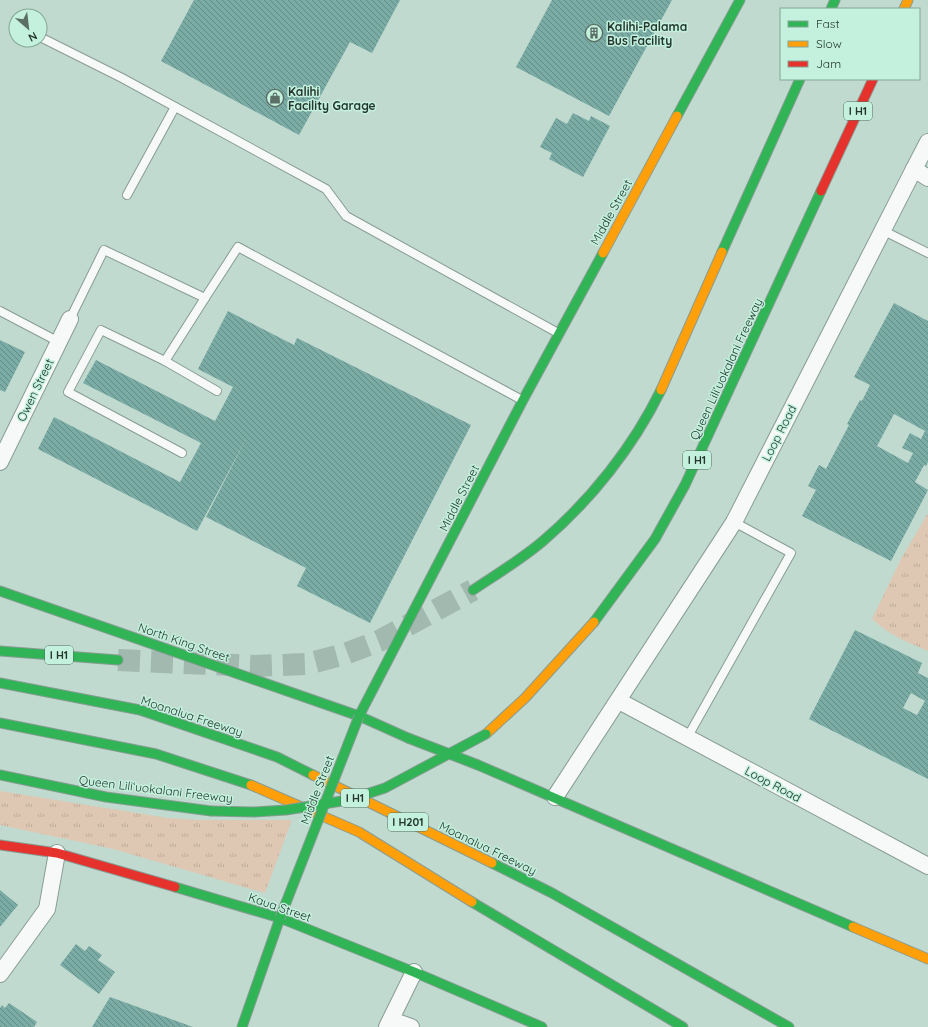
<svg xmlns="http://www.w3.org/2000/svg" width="928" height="1027" viewBox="0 0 928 1027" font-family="Quicksand,sans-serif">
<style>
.grass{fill:url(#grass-tufts)}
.building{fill:url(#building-back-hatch);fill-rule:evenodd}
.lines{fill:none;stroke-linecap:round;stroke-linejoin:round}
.highway-tunnel{stroke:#a1b9af;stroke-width:22;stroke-dasharray:22 11;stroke-linecap:butt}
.lane-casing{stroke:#889c94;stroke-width:10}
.street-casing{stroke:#889c94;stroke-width:18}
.fast-casing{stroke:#889c94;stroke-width:11}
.slow-casing{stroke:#889c94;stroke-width:11}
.jam-casing{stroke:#889c94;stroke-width:11}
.lane{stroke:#f6f9f8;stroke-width:8}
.street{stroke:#f6f9f8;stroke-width:16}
.fast{stroke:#30b455;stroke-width:9}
.slow{stroke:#ff9f0a;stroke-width:9}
.jam{stroke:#e5322d;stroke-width:9}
.fast-bridge-casing{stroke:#889c94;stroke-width:11;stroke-linecap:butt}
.fast-bridge{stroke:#30b455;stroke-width:9}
.labels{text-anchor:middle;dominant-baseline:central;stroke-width:3;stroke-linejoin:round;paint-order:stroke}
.shield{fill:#c3f1de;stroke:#546e64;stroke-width:1}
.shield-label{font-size:11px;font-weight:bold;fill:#24362f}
.poi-label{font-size:12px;font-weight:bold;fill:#24362f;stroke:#c3f1de;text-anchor:start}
.street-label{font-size:12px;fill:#24362f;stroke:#c3f1de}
</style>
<defs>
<pattern id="grass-tufts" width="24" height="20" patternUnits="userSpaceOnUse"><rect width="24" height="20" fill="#dec8b3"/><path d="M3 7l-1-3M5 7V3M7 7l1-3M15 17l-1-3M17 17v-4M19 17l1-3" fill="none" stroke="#beac9a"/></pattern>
<pattern id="building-back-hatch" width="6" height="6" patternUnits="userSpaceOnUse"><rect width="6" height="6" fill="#7aaba4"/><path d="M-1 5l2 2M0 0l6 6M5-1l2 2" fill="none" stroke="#648c86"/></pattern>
</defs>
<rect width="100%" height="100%" fill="#c0dacf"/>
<!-- grass -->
<g class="grass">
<path d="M928 513V651C907 642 889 635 872 619L901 559Z"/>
<path d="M0 791 168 818 200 820H292L265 893 113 849 0 825Z"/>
</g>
<!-- building -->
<g class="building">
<path d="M194 0H400L372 53 350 42 299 135 161 61Z"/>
<path d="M552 0H672L609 116 516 67Z"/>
<path d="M573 113 589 121 591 116 610 126 583 177 549 159 552 153 540 147 556 118 567 124Z"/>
<path d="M894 303 928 321V462L926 466 924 465 915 482 928 490 891 561 802 516 816 490 808 486 819 465 826 469 849 425 847 424 860 400 862 401 870 385 854 377ZM894 414 925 431 921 439 910 433 902 448 913 453 908 463 877 446Z"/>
<path d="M228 311 294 345 297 338 471 425 370 623 297 586 306 568 206 517 247 437 197 531 38 449 54 417 180 482 201 443 83 383 96 360 215 421 233 387 198 369Z"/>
<path d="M0 340 25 352 5 392 0 390Z"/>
<path d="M855 630 922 663 918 673 928 678V779L809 719ZM911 693 925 701 917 715 903 708Z"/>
<path d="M0 890 18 905 0 927Z"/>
<path d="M76 944 85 951 89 946 102 955 98 960 115 972 99 994 60 965Z"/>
<path d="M110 997 193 1027H92Z"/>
<path d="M9 1003 37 1022 34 1027H0V1008L2 1005 5 1008Z"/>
</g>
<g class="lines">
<!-- highway-tunnel -->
<path class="highway-tunnel" d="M118 660 255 666 307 664 345 654 379 641 473 590"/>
<defs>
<g id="lane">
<path d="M40 37 122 78 326 189 346 216 558 333"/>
<path d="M127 195 175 107"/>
<path d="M882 230 928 253"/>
<path d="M205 298 238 247 522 400"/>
<path d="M0 311 59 342"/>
<path d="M70 319 104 250 205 298 165 361 101 330 68 392 182 453"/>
<path d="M165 361 217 391"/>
<path d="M687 738 791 553 734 522"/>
</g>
<g id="street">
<path d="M914 169 928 142"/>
<path d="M0 462 70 319"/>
<path d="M619 701 928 866"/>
<path d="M555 797 734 522 914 169 928 178"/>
<path d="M0 974 47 909 57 853"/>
<path d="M391 1020 411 1027"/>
<path d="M387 1027 414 972"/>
</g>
<g id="fast">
<path d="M831 9 835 0"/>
<path d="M677 116 740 0"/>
<path d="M722 252 800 79"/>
<path d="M473 590C497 574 522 559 543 541 591 500 633 447 661 390"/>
<path d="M0 591 359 716"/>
<path d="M594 622 655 539 685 485 821 191"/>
<path d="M0 651 118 660"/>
<path d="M0 683 140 710 277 757 313 775"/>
<path d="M359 716 523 400 603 253"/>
<path d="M359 716 408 738"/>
<path d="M0 723 156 754 251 785"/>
<path d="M478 765 853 927"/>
<path d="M0 775 106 797 211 811"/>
<path d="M492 863 552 893 789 1027"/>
<path d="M175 887 280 918 414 972 542 1027"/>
<path d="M472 902 683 1027"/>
<path d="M242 1027 280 918"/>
</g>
<g id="slow">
<path d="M904 9 908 0"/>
<path d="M603 253 677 116"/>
<path d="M661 390 722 252"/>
<path d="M486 734 525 698 594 622"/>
<path d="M313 775 492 863"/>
<path d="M251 785 359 832 472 902"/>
<path d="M853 927 928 959"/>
</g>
<g id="jam">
<path d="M821 191 873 79"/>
<path d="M0 845 57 853 175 887"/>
</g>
</defs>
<!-- lane casing -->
<use href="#lane" class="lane-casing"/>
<!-- street casing -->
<use href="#street" class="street-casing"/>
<!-- fast casing -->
<use href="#fast" class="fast-casing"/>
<!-- slow casing -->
<use href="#slow" class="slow-casing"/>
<!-- jam casing -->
<use href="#jam" class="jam-casing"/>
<!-- lane -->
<use href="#lane" class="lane"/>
<!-- street -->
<use href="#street" class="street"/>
<!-- fast -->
<use href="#fast" class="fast"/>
<!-- slow -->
<use href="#slow" class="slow"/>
<!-- jam -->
<use href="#jam" class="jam"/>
<defs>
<g id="fast-bridge">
<path d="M408 738 478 765"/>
<path d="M211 811 254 812 286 810 348 800 385 788 486 734"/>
<path d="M280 918 359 716"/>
</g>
</defs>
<!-- fast-bridge casing -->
<use href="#fast-bridge" class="fast-bridge-casing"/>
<!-- fast-bridge -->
<use href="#fast-bridge" class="fast-bridge"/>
</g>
<!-- icons -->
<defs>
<symbol id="building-ring" viewBox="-11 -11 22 22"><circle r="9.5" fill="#c3f1de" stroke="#5b6f67" stroke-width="1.5"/><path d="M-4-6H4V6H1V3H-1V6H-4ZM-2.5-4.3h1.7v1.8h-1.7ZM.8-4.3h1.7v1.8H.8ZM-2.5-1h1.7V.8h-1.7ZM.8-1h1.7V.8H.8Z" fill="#5b6f67"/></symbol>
<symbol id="shop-ring" viewBox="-11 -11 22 22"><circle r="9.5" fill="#c3f1de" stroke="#5b6f67" stroke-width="1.5"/><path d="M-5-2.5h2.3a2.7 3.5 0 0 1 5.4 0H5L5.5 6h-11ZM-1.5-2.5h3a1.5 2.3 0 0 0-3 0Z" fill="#5b6f67"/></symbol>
</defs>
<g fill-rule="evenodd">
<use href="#building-ring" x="584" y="23" width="20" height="20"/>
<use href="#shop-ring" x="265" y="88" width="20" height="20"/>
</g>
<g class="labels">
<!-- shield labels -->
<g class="shield">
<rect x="844" y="102" width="28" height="18" rx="3"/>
<rect x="683" y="451" width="28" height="18" rx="3"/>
<rect x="45" y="646" width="28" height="18" rx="3"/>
<rect x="341" y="789" width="28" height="18" rx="3"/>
<rect x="388" y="813" width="40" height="18" rx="3"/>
</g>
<g class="shield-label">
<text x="858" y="111">I H1</text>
<text x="697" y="460">I H1</text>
<text x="59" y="655">I H1</text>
<text x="355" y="798">I H1</text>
<text x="408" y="822">I H201</text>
</g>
<!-- poi labels -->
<g class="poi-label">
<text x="607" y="26">Kalihi-Palama<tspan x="607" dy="14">Bus Facility</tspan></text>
<text x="288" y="91">Kalihi<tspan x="288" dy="14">Facility Garage</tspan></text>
</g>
<!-- street labels -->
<g class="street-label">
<text transform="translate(611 212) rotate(-61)">Middle Street</text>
<text transform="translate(726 369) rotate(-65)">Queen Liliʻuokalani Freeway</text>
<text transform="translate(35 390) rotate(-64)">Owen Street</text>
<text transform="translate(779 433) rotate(-63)">Loop Road</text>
<text transform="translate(459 498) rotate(-63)">Middle Street</text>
<text transform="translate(184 642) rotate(19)">North King Street</text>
<text transform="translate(192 716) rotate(18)">Moanalua Freeway</text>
<text transform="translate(773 784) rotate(28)">Loop Road</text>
<text transform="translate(156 789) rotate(7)">Queen Liliʻuokalani Freeway</text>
<text transform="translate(317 790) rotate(-69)">Middle Street</text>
<text transform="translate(488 848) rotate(26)">Moanalua Freeway</text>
<text transform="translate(280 907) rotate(19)">Kaua Street</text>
</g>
</g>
<!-- legend -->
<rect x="780" y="8" width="140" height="72" fill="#c3f1de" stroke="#83a698"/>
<rect x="788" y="21" width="20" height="6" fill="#30b455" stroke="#83a698"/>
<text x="816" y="28" font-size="12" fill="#24362f">Fast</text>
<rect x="788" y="41" width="20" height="6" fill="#ff9f0a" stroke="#83a698"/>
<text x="816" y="48" font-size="12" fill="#24362f">Slow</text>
<rect x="788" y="61" width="20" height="6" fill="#e5322d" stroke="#83a698"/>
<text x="816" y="68" font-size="12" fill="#24362f">Jam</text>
<!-- north arrow -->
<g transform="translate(28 28) rotate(152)"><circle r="19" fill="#c3f1de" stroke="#83a698"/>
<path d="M0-3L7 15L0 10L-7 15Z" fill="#5b6f67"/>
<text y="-6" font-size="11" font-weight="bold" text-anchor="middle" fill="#24362f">N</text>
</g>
</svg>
